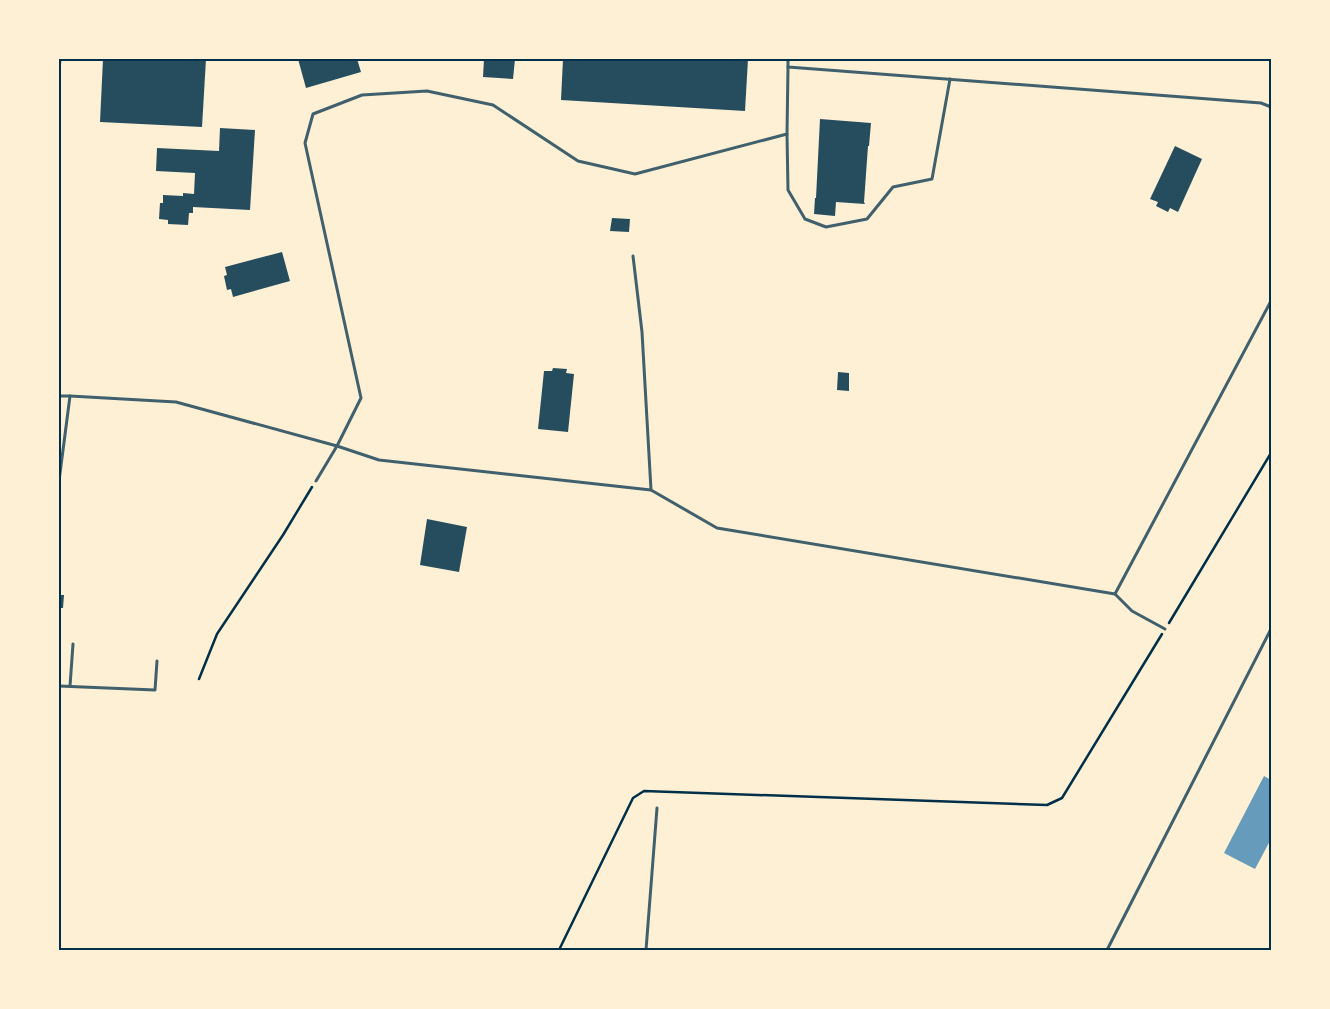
<svg xmlns="http://www.w3.org/2000/svg" width="1330" height="1009" viewBox="0 0 1330 1009" font-family="'DejaVu Sans',sans-serif">
<style>
.water{fill:#669bbc}
.building{fill:#264d5e}
.lines{fill:none;stroke-linecap:round;stroke-linejoin:round}
.path{stroke:#003049;stroke-width:2.5}
.service{stroke:#3f606c;stroke-width:3}
.neatline{fill:none;stroke:#003049;stroke-width:2}
</style>
<rect width="100%" height="100%" fill="#fdf0d5"/>
<!-- water -->
<path class="water" d="M1264 776 1271 780V839L1255 869 1224 853Z"/>
<!-- building -->
<g class="building">
<path d="M103 59H206L202 127 100 122Z"/>
<path d="M298 59H357L361 72 306 88Z"/>
<path d="M484 59H515L513 79 483 77Z"/>
<path d="M563 59H748L745 111 561 100Z"/>
<path d="M820 119 871 123 869 146H868L864 202 865 204 836 202 835 216 814 214 815 198H816Z"/>
<path d="M220 128 255 130 250 210 193 207V213H189L188 225 168 224V220L159 219 160 203H163V195L183 196V193L194 194 195 173 156 171 157 148 219 151Z"/>
<path d="M1175 146 1202 159 1178 212 1170 208 1168 212 1156 206 1158 202 1150 199Z"/>
<path d="M612 218 630 219 629 232 610 231Z"/>
<path d="M282 252 290 281 233 297 231 289 227 290 224 276 227 275 225 267Z"/>
<path d="M553 368 567 369 566 373 574 374 568 432 538 429 544 371H552Z"/>
<path d="M838 372 849 373V391L837 390Z"/>
<path d="M427 519 467 527 459 572 420 565Z"/>
<path d="M59 595H64L63 608H59Z"/>
</g>
<g class="lines">
<!-- path -->
<g class="path">
<path d="M1169 623 1271 453"/>
<path d="M199 679 217 634 283 535 312 487"/>
<path d="M559 950 633 798 644 791 1047 805 1062 798 1162 634"/>
</g>
<!-- service -->
<g class="service">
<path d="M788 59V67L1261 103 1271 107"/>
<path d="M59 71 60 59"/>
<path d="M787 134 788 190 805 219 826 227 867 219 893 187 932 179 950 79"/>
<path d="M633 256 642 332 651 490"/>
<path d="M59 396H70L59 481"/>
<path d="M70 396 176 402 337 446 379 460 651 490 717 528 1115 594 1271 301"/>
<path d="M316 481 337 446 361 398 305 143 313 114 362 95 427 91 493 105 578 161 635 174 787 134 788 67"/>
<path d="M1115 594 1132 611 1165 629"/>
<path d="M59 686 155 690 157 661"/>
<path d="M70 686 73 644"/>
<path d="M646 950 657 808"/>
<path d="M1107 950 1271 629"/>
</g>
</g>
<!-- border -->
<rect width="1330" height="1009" fill="none" stroke="#fdf0d5" stroke-width="120"/>
<rect x="60" y="60" width="1210" height="889" class="neatline"/>
</svg>
